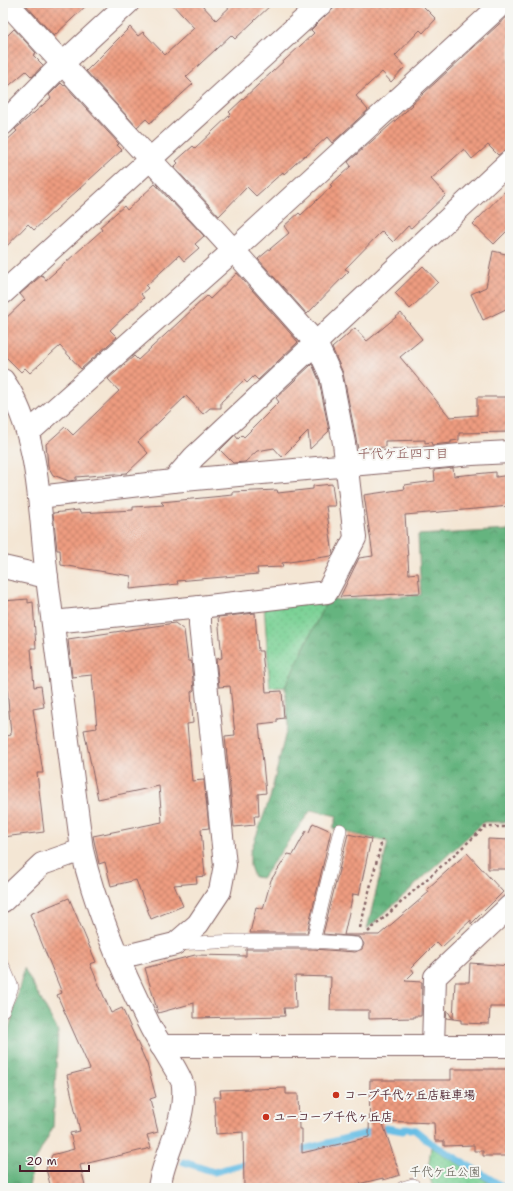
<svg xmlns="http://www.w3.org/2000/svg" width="513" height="1191" viewBox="0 0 513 1191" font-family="'Shantell Sans','Klee One',sans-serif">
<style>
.grass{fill:url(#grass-dots);stroke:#637860}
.forest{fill:url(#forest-crowns);stroke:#586a55}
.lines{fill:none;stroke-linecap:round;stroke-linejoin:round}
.stream{stroke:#68bee5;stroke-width:7}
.building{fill:url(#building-cross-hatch)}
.lane-casing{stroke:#866566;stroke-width:14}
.street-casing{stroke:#866566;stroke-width:24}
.secondary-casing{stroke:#866566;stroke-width:24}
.path{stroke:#866566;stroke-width:2.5;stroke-dasharray:3 3;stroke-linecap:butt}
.lane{stroke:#fff;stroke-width:13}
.street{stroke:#fff;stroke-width:22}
.secondary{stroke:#fff;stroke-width:22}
.poi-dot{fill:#c8321e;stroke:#f6f6f2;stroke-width:1.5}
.labels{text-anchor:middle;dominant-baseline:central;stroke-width:4;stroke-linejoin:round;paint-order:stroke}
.poi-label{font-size:12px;font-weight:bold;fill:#4a1f2b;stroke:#f6f6f2;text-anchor:start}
.park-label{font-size:12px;fill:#59554b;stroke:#f6f6f2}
.neighbourhood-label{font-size:13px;fill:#834b49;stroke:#f6f6f2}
</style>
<defs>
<pattern id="grass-dots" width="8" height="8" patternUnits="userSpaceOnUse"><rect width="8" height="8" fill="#7cd296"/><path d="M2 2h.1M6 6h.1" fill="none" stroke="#6db481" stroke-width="1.8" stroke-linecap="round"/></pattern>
<pattern id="forest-crowns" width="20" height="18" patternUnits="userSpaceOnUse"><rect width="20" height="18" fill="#65b47f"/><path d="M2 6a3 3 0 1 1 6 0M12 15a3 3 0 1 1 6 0" fill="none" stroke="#559268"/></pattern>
<pattern id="building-cross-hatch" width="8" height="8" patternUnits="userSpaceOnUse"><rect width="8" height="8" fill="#ee9c80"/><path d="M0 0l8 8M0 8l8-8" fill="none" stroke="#c37f69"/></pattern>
</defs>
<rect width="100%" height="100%" fill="#f6f6f2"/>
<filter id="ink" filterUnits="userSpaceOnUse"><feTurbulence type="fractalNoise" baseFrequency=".025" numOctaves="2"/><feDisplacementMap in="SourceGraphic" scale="8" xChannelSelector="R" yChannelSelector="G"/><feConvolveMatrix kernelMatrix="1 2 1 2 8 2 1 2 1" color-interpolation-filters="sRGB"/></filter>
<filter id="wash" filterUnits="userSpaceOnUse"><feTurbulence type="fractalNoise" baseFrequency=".012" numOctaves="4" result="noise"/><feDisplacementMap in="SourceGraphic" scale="16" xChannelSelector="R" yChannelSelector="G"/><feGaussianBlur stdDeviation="0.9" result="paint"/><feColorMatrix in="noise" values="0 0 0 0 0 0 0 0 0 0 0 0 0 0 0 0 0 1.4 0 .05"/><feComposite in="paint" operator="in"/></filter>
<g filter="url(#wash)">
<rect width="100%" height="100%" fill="#f4e6d4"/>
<!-- grass -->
<g class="grass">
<path d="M328 598 285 687 270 688 264 605Z"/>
<path d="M431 1147 498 1188H433L428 1170Z"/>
</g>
<!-- forest -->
<g class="forest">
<path d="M510 530V822H484L367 929 388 842 333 829 337 816 311 810 262 878 254 877 250 866V853L270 798 288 723 285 687 328 598 339 600 421 595 418 535Z"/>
<path d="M24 968 58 1031 53 1127 32 1167 29 1188H3V1054Z"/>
</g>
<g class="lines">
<!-- stream -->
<g class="stream">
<path d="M293 1152 386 1128 403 1131 406 1128 415 1130 431 1143 505 1188"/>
<path d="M184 1162 214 1172 252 1162"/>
</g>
</g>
<g id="blocks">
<!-- building -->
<g class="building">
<path d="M24 3H89L54 36Z"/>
<path d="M171 3H200L216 20 234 3H273L235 39 231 35 186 77 193 84 150 123 146 119 137 127 86 71 130 27 138 36 143 32 165 55 194 28Z"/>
<path d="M338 3H420L436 19 423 33 420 30 395 56 405 67 391 82 382 72 356 96 368 110 332 143 327 137 306 156 305 155 284 174 283 172 256 196 247 187 219 216 174 167 178 163 176 161 193 146 195 148 231 114 229 112 314 33 311 30Z"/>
<path d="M510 14V149H507L498 155 488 145 472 159 464 149 431 179 446 195 411 228 408 226 393 242 382 231 345 269 349 271 307 314 258 259 289 233 284 226 299 213 301 215 332 186 330 185 351 166 348 162 413 105 412 104Z"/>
<path d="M14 29 36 53 33 55 43 65 32 77 26 71 3 91V40Z"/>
<path d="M61 83 64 86 65 85 119 144 117 145 122 150 34 230 28 224 3 250V144L17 131 15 129 19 126 51 98 49 95Z"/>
<path d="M155 184 204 236 195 244 199 248 184 261 179 255 146 286 148 288 141 294 144 298 110 330 117 337 81 369 60 346 30 373 25 368 21 372 3 354V321L25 300 20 294 42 275 46 280 102 230 100 227 124 206 127 210Z"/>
<path d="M510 186V228L494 244 473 224Z"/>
<path d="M493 251 510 255 507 276 510 284V307L483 320 471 294 486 287Z"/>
<path d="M423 266 438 282 410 309 395 293Z"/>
<path d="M237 273 298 342 258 380 254 376 247 383 244 380 221 402V408H210L203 414 186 396 138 442 148 453 127 473 76 477V480L69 481 53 475 48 466 46 444 65 427 73 435 119 391 108 379 134 356 138 360 207 296 210 299Z"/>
<path d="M401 313 422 339 400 357 450 417 477 415V397H510V432L459 433V440L451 441V443L432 445 431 442 425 443V440L385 441V447L358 449 343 373 332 348 355 328 367 341Z"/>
<path d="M312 364 319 380 329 431 310 449 308 431 282 457 274 448 257 451 245 462 233 463 220 450 235 435 238 439 242 435 244 437 279 402 276 398Z"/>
<path d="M453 468 454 476 496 472V477L510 475V506L405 515 409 574 418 573 420 593 340 597 359 558 373 556 364 495 405 489 404 485 435 481 434 470Z"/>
<path d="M332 484 335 506H326L333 554 331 556 282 563 283 567 257 568 258 574 177 581 178 584 130 589 131 576 61 565 60 550H57L53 513 79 510 80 513 133 510V507L164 505 161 502 233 495V492L277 490 278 493 313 489V486Z"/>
<path d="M28 599V603L33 602 36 648H31L34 687 41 686 44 707 33 709 43 773H37L44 832 3 837V737L11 735 5 665 3 666V601Z"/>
<path d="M255 613 258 651H262L266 692 282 691 284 718 277 719V722L259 724 266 793 258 794 259 816H254L255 825 234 827 225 736 235 735 230 686 219 687 216 659 222 658 218 617Z"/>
<path d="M175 623 184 630 188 661H191L194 690 191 692 193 723 187 724 192 781 204 780 209 828 201 829 205 876 196 877 197 883 174 885 183 906 151 919 136 880 111 886 105 862 99 864 93 836 162 822 159 786 98 799 84 730 97 728 92 675 72 677 68 639Z"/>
<path d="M313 823 331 831 307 933H250L256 907 263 909 271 880 288 854 293 855 306 831 309 832Z"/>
<path d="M348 834 371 839 359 895 353 894 344 935H379L429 892 427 889 467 853 503 892 471 924V920L442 947 437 942 411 968 414 972 405 981 422 982 421 1016H414V1018L369 1019V1010H330L331 977 295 976 296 1008H284L285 1016 194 1018V1003L158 1013 145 968 195 955 246 956V949H313L355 952 362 949 364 944 360 937 323 934Z"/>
<path d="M488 839 510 840V869H488Z"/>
<path d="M69 898 96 962 90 964 111 1013 122 1008 147 1064 156 1097 150 1099 158 1132 147 1135 151 1148 80 1165 85 1185 73 1188H51L46 1169 52 1155 74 1149 70 1133 80 1131 67 1075 90 1069 57 995 62 993 30 914Z"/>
<path d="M470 963 510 966V1007H490L489 1024 461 1023V1020L446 1018 447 1010 453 1019 455 982H469Z"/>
<path d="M451 1069H510V1156H483V1151H474V1145L444 1146V1141H435L434 1123 382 1121 400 1175 383 1180V1178L342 1188H244L243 1132 216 1134 214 1097H221L220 1090 286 1088V1094H298L299 1129H302V1153L369 1137 370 1080H451Z"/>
</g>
</g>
</g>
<g filter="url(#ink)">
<use href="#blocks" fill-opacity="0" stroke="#866566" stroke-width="1"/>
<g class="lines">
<defs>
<g id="lane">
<path d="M313 941 340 830"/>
<path d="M175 944 237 941H313L356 944"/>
<path d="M3 966 12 987 3 1010"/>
<path d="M403 1188 413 1185V1188"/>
</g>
<g id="street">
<path d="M7 3 245 263 316 343 331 376 344 443 355 538 327 592 200 607 53 622"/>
<path d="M3 124 62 64 128 3"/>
<path d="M28 433 234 250 503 3"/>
<path d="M173 481 194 457 510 161"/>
<path d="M39 497 173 481 472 454 510 452"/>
<path d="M3 567 47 577"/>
<path d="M3 901 42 864 82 850"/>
<path d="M118 958 175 944 198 924 220 891 225 865 200 625V607"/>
<path d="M433 1046 435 977 510 906"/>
</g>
<g id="secondary">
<path d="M3 293 322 3"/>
<path d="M3 380C41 434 39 513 47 578 59 669 70 759 82 850 96 912 122 971 151 1028 156 1038 183 1079 183 1086 186 1123 164 1153 159 1188"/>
<path d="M161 1046H510"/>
</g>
</defs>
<!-- lane casing -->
<use href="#lane" class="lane-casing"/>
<!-- street casing -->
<use href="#street" class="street-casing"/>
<!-- secondary casing -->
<use href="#secondary" class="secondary-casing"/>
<!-- path -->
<g class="path">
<path d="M360 928 382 840"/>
<path d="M368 932 485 827H510"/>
</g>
<!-- lane -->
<use href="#lane" class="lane"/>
<!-- street -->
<use href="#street" class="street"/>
<!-- secondary -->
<use href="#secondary" class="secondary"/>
</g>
</g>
<!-- markers -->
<g class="poi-dot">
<circle cx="336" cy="1095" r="4"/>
<circle cx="266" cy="1117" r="4"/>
</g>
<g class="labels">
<!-- poi labels -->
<g class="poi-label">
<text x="344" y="1095">コープ千代ヶ丘店駐車場</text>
<text x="274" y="1117">ユーコープ千代ヶ丘店</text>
</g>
<!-- park labels -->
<g class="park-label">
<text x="445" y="1172">千代ケ丘公園</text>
</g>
<!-- neighbourhood labels -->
<g class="neighbourhood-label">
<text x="403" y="453">千代ケ丘四丁目</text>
</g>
</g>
<!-- margin -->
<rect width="513" height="1191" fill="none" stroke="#f6f6f2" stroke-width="16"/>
<!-- scale -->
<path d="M20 1165v6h69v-6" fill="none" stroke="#4a1f2b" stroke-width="2"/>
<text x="26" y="1165" font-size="12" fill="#4a1f2b" stroke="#f6f6f2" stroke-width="3" paint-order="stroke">20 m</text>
</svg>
